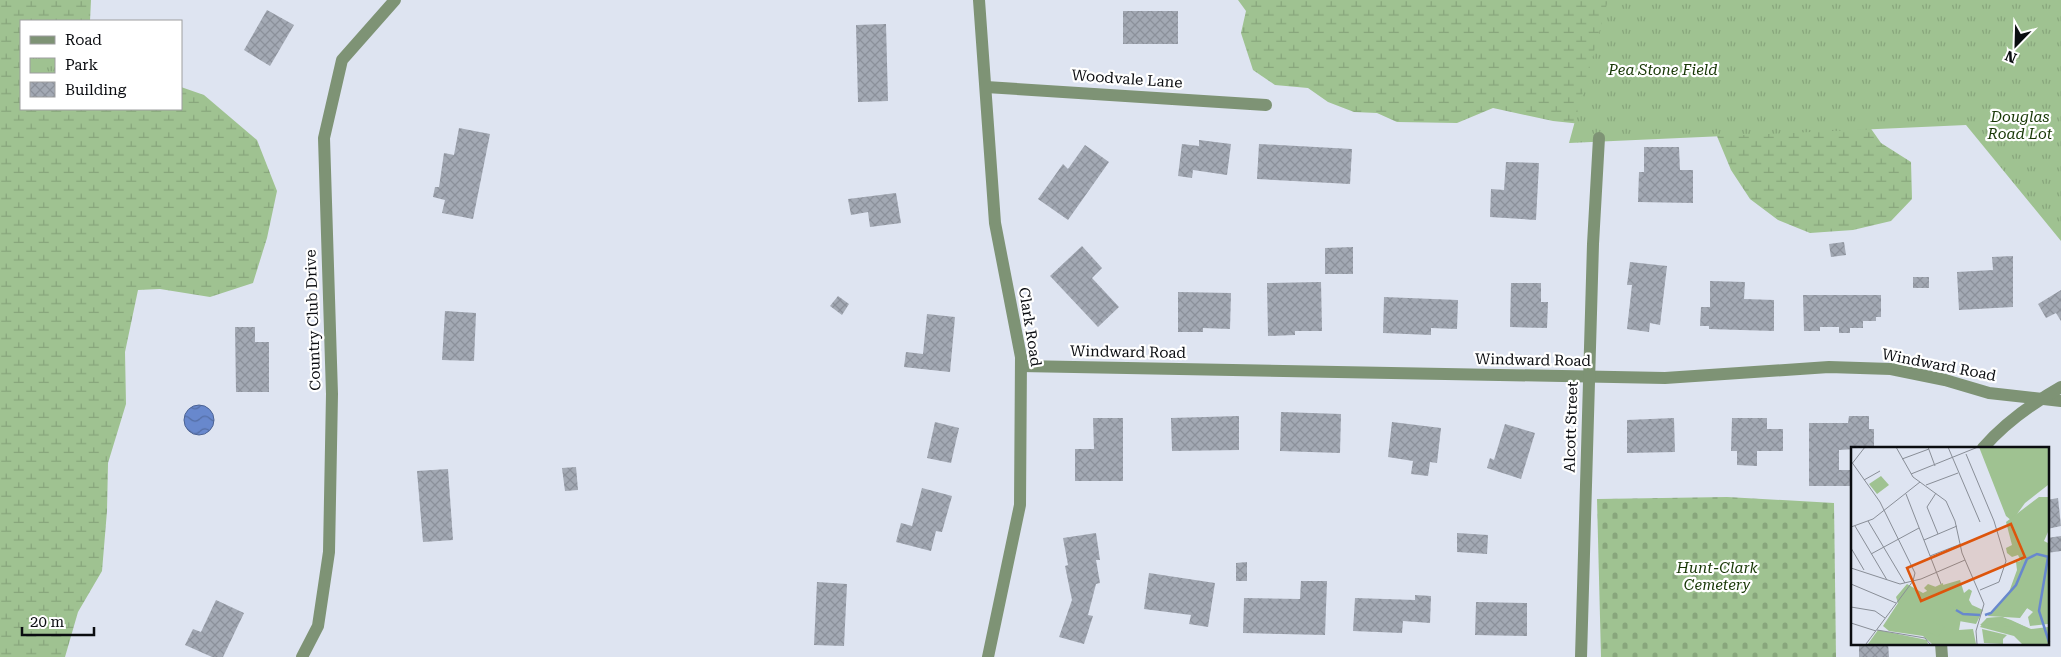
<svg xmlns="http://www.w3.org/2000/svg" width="2061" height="657" viewBox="0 0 2061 657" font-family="'Roboto Serif',serif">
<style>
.wetland{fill:url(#wetland-marsh)}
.cemetery{fill:url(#cemetery-stones)}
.park{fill:url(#park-tufts)}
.water{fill:url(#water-waves);stroke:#4c6394}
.building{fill:url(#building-cross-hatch)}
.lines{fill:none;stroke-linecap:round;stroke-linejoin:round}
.minor{stroke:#7e9375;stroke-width:12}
.tertiary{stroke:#7e9375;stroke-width:12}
.labels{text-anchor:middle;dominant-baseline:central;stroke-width:4.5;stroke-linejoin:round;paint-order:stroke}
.park-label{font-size:15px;font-style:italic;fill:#173705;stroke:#fff}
.street-label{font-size:15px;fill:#0a0c10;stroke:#fff}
.inset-river{fill:none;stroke:#6888cd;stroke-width:2.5}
.inset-road{fill:none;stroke:#898e97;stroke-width:1}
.view{fill:#dd550c;fill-opacity:0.15;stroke:#dd550c;stroke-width:2.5}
.inset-edge{fill:none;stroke:#0a0c10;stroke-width:2.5}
</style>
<defs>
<pattern id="wetland-marsh" width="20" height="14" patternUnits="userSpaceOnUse" patternTransform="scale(1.25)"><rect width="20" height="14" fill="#9fc291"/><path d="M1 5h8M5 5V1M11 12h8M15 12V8" fill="none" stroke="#88a67c"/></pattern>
<pattern id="cemetery-stones" width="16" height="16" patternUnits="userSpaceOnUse" patternTransform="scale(1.25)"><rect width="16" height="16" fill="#9fc291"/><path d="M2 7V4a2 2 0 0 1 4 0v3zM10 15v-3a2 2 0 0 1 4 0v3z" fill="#88a67c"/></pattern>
<pattern id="park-tufts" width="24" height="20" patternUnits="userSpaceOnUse" patternTransform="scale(1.25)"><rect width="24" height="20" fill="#9fc291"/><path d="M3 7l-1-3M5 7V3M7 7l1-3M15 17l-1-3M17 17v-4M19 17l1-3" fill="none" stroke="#88a67c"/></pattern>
<pattern id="water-waves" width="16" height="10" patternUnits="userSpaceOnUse" patternTransform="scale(1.25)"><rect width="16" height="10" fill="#6888cd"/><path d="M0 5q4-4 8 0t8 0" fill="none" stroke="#546ea5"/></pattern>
<pattern id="building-cross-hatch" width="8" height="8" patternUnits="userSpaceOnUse" patternTransform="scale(1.25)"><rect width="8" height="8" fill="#a3a9b4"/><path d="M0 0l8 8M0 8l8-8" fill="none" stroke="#8b909a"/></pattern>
</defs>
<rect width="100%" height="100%" fill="#dee4f1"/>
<!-- wetland -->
<g class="wetland">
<path d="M0 0H91L90 21H21V109H181V87L204 95 257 140 277 191 267 238 253 283 210 297 160 289 138 290 125 352 126 404 108 463 107 511 102 571 78 612 65 657H0Z"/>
<path d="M1238 0H1856L1853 103 1881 143 1911 162 1912 199 1891 221 1853 230 1810 233 1778 220 1750 199 1731 170 1714 129 1591 125 1553 121 1493 108 1457 123 1397 122 1377 113 1354 112 1328 102 1308 88 1275 85 1253 70 1241 33 1246 11Z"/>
</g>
<!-- cemetery -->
<path class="cemetery" d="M1727 497 1834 503 1836 657H1601L1597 499Z"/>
<!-- park -->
<path class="park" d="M1608 0H2061V241L1966 125 1569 143Z"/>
<!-- water -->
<circle class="water" cx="199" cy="420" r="15"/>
<!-- building -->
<g class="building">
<path d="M267 10 294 25 270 66 244 50Z"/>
<rect x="1123" y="11" width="55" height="33"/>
<path d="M886 24 888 101 858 102 856 25Z"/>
<path d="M459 128 490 134 473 219 442 213 445 200 433 197 435 187H439L444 153 454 155Z"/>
<path d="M1199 140 1231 144 1227 175 1193 170 1192 178 1178 176 1182 144 1199 146Z"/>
<path d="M1259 144 1352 149 1350 184 1257 179Z"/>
<path d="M1085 145 1109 162 1068 220 1038 199 1063 164 1068 169Z"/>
<path d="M1644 147H1679L1680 170H1693V203L1638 202 1639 172H1644Z"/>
<path d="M1506 162 1539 163 1536 220 1490 217 1491 189 1504 190Z"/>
<path d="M896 193 901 223 870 227 868 212 851 215 848 199Z"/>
<path d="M1844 242 1846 255 1831 257 1829 244Z"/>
<path d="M1082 246 1102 268 1092 278 1119 307 1098 327 1050 276Z"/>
<path d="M1353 247V274H1325V248Z"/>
<path d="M2013 256V307L1959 310 1957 272 1993 270 1992 257Z"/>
<path d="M1630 262 1667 266 1660 325 1650 323 1649 332 1627 329 1632 285H1627Z"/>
<rect x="1913" y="277" width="16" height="11"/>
<path d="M1710 281 1745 282 1744 299 1774 300V331L1709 329V326H1700L1701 307H1710Z"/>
<path d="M1321 282 1322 331H1295V335L1268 336 1267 283Z"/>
<path d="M1511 283H1541V302H1548L1547 328 1510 327Z"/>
<path d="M2061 290V321L2056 313 2046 318 2038 304Z"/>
<path d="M1178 292 1231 293 1230 329 1203 328V332H1178Z"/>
<path d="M1803 295H1881V317H1876V321H1863V328H1850V333H1839V327H1820V331H1804Z"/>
<path d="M838 296 849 304 842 315 830 306Z"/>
<path d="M1384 297 1458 300 1457 329 1431 328V335L1383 333Z"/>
<path d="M445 311 476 313 474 361 442 360Z"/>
<path d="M927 314 955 317 950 372 904 367 906 352 923 354Z"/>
<path d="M235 327H255V342H269V392H236Z"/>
<path d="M1281 412 1341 414 1340 453 1280 451Z"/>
<path d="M1239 416V450L1172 451 1171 418Z"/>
<path d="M1849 416H1869V429H1874V448L1839 450V470H1852V486H1809V423H1848Z"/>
<path d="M1093 418H1123V481H1075V449H1094Z"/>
<path d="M1674 418 1675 452 1627 453V420Z"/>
<path d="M1732 418H1767V429H1783V451H1757V466L1737 465V451H1731Z"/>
<path d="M935 422 959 428 951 463 927 458Z"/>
<path d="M1392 422 1441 428 1437 463 1430 462 1428 476 1411 474 1413 461 1388 457Z"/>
<path d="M1505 424 1535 433 1521 479 1487 468 1490 458 1494 460Z"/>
<path d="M576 467 578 490 565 491 562 468Z"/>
<path d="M448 469 453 540 423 542 417 471Z"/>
<path d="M922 488 952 496 942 532 936 531 931 551 896 542 901 523 912 526Z"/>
<path d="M2058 498 2061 526 2047 529V500Z"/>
<path d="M1096 533 1100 560H1096L1100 583 1096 584 1088 615 1093 616 1084 644 1059 637 1072 600 1065 566 1068 565 1063 538Z"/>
<path d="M1457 533 1488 535 1487 554 1457 552Z"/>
<path d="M2061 536V551L2047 553V538Z"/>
<path d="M1247 562V581H1236V563Z"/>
<path d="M1149 573 1215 583 1208 627 1189 624 1191 615 1144 609Z"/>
<path d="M1301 581H1327L1325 635 1243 633 1244 598 1300 599Z"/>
<path d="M817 582 847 584 844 646 814 645Z"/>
<path d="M1415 595 1431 596 1430 623 1403 621 1402 633 1353 631 1355 598 1415 600Z"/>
<path d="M216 600 244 613 223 657H212L185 645 193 629 201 632Z"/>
<path d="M1476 602 1527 603V636L1475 635Z"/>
<path d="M1859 643H1888L1889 657H1859Z"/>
</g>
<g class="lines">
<!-- minor -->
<g class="minor">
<path d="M986 87 1266 105"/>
<path d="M1021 366 1665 378 1829 367 1891 369 1945 380 1989 393 2061 401"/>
<path d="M302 657 318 626 329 552 332 394 324 138 342 60 395 0"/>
<path d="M1581 657 1593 244 1599 138"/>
</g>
<!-- tertiary -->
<g class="tertiary">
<path d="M979 0 995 223 1021 357 1020 505 988 657"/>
<path d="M1983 448C2004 424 2033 403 2061 387"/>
<path d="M1941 643 1942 657"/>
</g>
</g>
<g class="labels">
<!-- park labels -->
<g class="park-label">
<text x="1663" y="70">Pea Stone Field</text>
<text x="2020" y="117">Douglas<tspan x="2020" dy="17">Road Lot</tspan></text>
<text x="1717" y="568">Hunt-Clark<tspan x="1717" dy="17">Cemetery</tspan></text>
</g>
<!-- street labels -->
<g class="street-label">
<text transform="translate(1127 79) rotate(4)">Woodvale Lane</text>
<text transform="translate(313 320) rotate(-92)">Country Club Drive</text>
<text transform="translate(1030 327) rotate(81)">Clark Road</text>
<text transform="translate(1128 352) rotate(1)">Windward Road</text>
<text transform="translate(1533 360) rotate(1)">Windward Road</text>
<text transform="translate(1939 365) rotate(11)">Windward Road</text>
<text transform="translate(1571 427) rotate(-88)">Alcott Street</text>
</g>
</g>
<!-- overview -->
<g transform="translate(1851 447)">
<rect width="198" height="198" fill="#dee4f1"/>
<path d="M128 0H197V38L174 56 161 74 155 69ZM131 182 156 188 152 192V197L133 196Z" fill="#9fc291"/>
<path d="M151 170 180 182 197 180V197H171L163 189 129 180 136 171Z" fill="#9fc291"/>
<path d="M188 50H197V85L193 94 197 96V177H193L185 163 176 161 169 171 137 169 158 145 166 123 165 115 170 114 167 108 161 110 156 106 155 101 161 98 155 75ZM109 133 113 146 118 142 121 144 118 153 121 158 132 163 125 177 108 174 73 141 77 137 85 140Z" fill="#9fc291"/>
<path d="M30 29 38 38 26 47 18 37ZM185 108 197 113V177L179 179 177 170 182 165 176 161 169 170 162 165 156 169H137L165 140 179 112ZM92 136 94 155 111 165 108 183 122 182 125 197H81L72 189 38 184 32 179 47 156 45 150 56 137 72 146ZM151 170 160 173 177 181 129 178 136 171ZM27 183 76 193 77 197H17Z" fill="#9fc291"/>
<path d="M82 175 94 179 87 190 74 183Z" fill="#9fc291"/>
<path class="inset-river" d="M197 110 188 164 198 195M105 163 112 167 129 168M134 168 140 166 165 138 176 112 186 107 198 110"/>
<path class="inset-road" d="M45 0 62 30 95 54 104 74 111 106 133 157 125 184 126 197M77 0 84 19M97 0 129 75M115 7 143 74 155 114 148 135 129 143M51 12 78 2M0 14 29 55 64 126 62 134 15 197M0 18 14 0M60 27 127 0M13 33 29 24M75 38 107 26M85 46 76 60 87 87M55 47 90 137M17 74 54 136M4 79 36 133M0 80 22 72 69 35M73 93 106 79M0 101 13 123M20 107 68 81M79 109 110 97M0 121 49 137 70 132 114 113M0 137 45 156M0 160 24 164 34 171M0 176 25 184M26 183 74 191 79 197"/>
<path class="view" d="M160 77 174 110 70 154 56 121Z"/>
<rect width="198" height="198" class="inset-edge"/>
</g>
<!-- legend -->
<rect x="20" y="20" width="162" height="90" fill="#ffffff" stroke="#9d9e9f"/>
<rect x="30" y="36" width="25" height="8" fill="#7e9375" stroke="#9d9e9f"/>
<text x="65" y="45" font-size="15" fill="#0a0c10">Road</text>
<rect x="30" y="58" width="25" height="15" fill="url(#park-tufts)" stroke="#9d9e9f"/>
<text x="65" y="70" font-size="15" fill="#0a0c10">Park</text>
<rect x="30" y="82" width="25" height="15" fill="url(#building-cross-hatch)" stroke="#9d9e9f"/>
<text x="65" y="95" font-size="15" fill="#0a0c10">Building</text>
<!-- north arrow -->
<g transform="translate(2016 45) rotate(203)" stroke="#ffffff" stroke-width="4" paint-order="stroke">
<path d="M0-4L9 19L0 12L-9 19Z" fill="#0a0c10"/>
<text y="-8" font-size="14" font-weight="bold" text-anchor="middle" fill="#0a0c10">N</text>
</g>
<!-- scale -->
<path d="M22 627v8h72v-8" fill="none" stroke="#0a0c10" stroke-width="2.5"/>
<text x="30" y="627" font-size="15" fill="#0a0c10" stroke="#ffffff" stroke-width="4" paint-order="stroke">20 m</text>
</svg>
